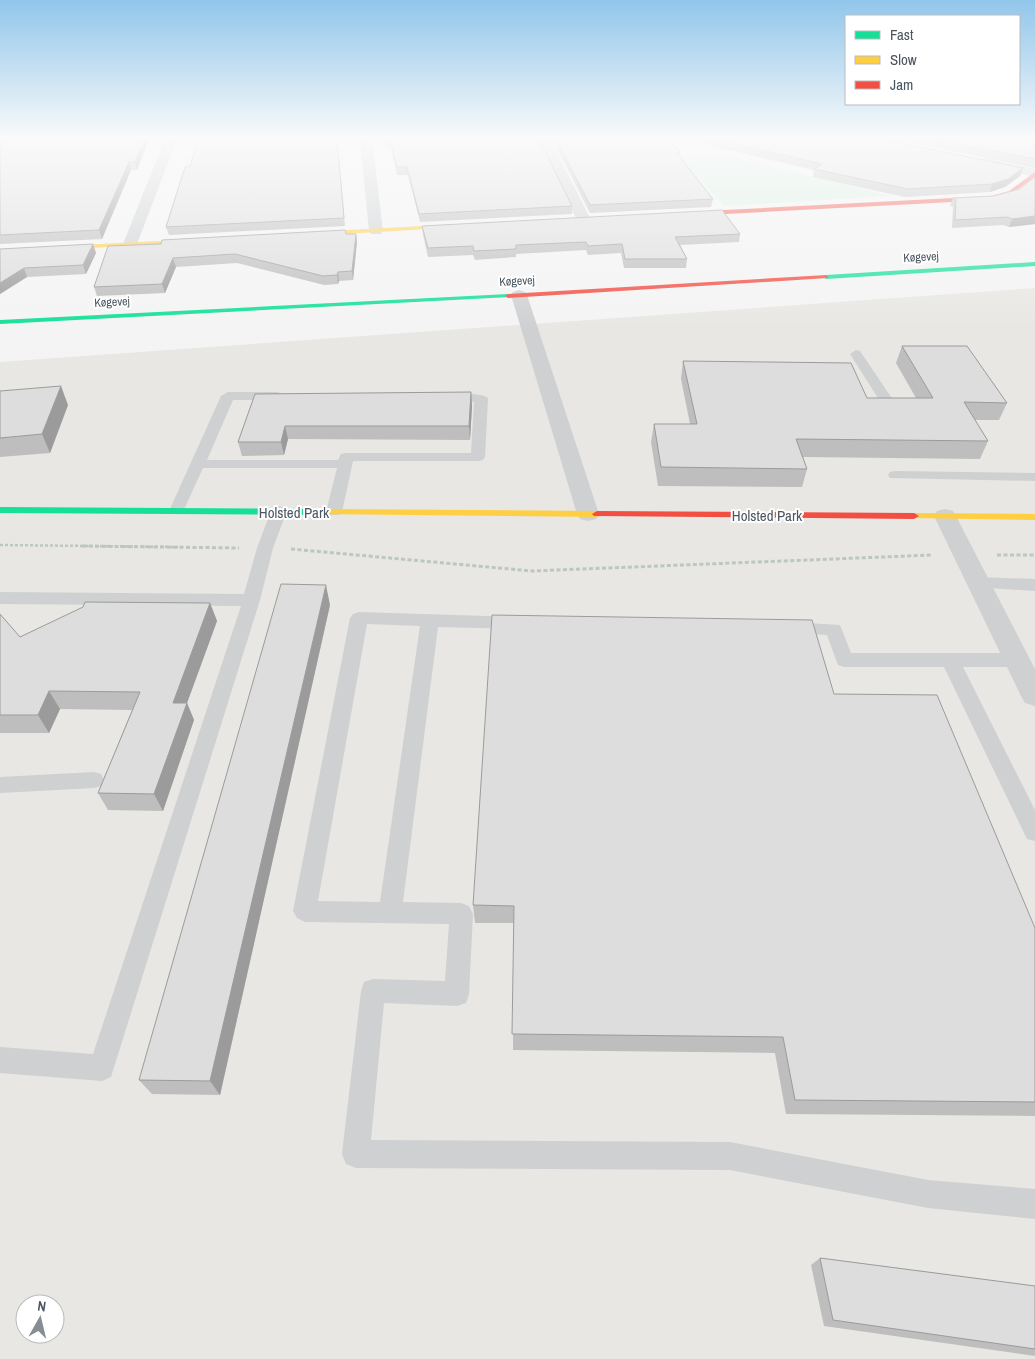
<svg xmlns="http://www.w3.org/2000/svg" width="1035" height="1359" viewBox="0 0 1035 1359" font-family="'Archivo Narrow',sans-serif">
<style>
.commercial{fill:#e8e7e3;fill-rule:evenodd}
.green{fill:#d9f2e3}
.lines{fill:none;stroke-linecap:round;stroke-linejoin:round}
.path-far1{stroke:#bcc7c4;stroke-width:2.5;stroke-dasharray:3 2;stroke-linecap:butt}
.path{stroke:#bcc7c4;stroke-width:3;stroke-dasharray:4 2.5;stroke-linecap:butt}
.lane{fill:#ced0d2;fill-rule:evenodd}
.street{fill:#ced0d2;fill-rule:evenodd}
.fast{fill:#16e098;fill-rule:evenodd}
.slow{fill:#ffcf43;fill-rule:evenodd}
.jam{fill:#f24e42;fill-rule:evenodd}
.wall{fill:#bebebf}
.shaded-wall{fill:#9b9b9b}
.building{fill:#ddddde;stroke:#9b9b9b}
.labels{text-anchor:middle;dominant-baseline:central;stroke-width:4;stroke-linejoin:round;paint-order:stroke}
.far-street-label{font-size:12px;fill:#4a5661;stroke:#fff}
.street-label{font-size:15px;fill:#4a5661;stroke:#fff}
</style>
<rect width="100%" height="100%" fill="#f4f4f4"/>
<!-- commercial -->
<path class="commercial" d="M1035 288V1359H0V362ZM25 1304H55V1334H25Z"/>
<!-- green -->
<path class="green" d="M722 154 891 196 724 206 678 156Z"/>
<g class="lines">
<!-- path-far1 -->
<path class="path-far1" d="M0 545 181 547"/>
<!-- path -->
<g class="path">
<path d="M82 546 239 548"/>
<path d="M291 549 532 571 933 555"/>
<path d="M997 555H1035"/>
</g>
<!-- lane -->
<g class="lane">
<path d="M856 350 860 351 897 406 895 409H885L883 406 850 354Z"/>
<path d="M228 392H278L285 396 278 400H233L207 460H338L341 454 346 453H471L474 402 441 401 439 398C445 392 482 392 488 398L485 457 483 460 478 461H353L342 512 339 515H329L326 512 337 468H203L182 514H172L169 511 221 396Z"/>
<path d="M895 471 1035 473V481L890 478 888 475 890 472Z"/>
<path d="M279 506 284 508 287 511 273 548 260 600 111 1077 102 1081 0 1073V1047L93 1054 241 606 0 604V592L244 594 257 548 271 511 274 508Z"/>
<path d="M978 577 1035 579V591L972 587 970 583 972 579Z"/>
<path d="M359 612 517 617 523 619 526 623 523 627 517 629 438 627 403 902 461 903 469 906 473 914 469 994 466 1003 457 1006 384 1003 371 1140 730 1142 928 1180 1035 1189V1219L928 1208 730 1170 356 1168 346 1164 342 1154 361 991 364 982 373 979 445 981 449 924 305 922 297 918 293 911 350 618 353 614ZM367 624 420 626 380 902 318 901Z"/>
<path d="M789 622 840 625 851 653H1017L1023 655 1026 660 1023 665 1017 667H963L1035 810V841L1027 839 944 667H844L838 665 827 635 783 632 780 628 783 624Z"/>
<path d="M94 772 101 774 104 780 101 786 94 788 0 793V777Z"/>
</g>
<!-- street -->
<g class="street">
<path d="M165 139H177L137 244 135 247H125L123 244Z"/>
<path d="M360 139H372L383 231 381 234H371L369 231Z"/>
<path d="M538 139H550L591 220 589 223H579L577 220Z"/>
<path d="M985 158 1035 169V177L981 165 979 162 981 159Z"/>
<path d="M519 290 525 292 527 295 599 514 596 519 588 521 580 519 577 514 511 295 513 292Z"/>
<path d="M945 509 953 511 956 516 1035 669V706L1025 703 1021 696 934 516 937 511Z"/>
</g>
<!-- fast -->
<g class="fast">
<path d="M1035 262V266L826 279 823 277 826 275Z"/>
<path d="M508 294 510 295V297L0 324V320Z"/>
<path d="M0 507 319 509 324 512 319 515 0 513Z"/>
</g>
<!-- slow -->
<g class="slow">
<path d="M460 224 463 226 462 227 309 236 306 234 309 232Z"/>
<path d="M200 239 201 240 198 242 0 253V249Z"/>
<path d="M319 509 597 511 602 514 597 517 316 514 314 512Z"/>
<path d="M914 513 1035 514V520L911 518 909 516Z"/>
</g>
<!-- jam -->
<g class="jam">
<path d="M1035 172V177L1013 193 991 200 686 216 683 214 686 212 991 196 1009 191Z"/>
<path d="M826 275 828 276V278L508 298 505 296 508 294Z"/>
<path d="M597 511 914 513 919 516 914 519 594 516 592 514Z"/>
</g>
</g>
<!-- wall -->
<g class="wall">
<path d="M149 139 137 170H131L102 239 0 244V143Z"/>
<path d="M198 139H359L358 142 338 143 345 226 169 235 166 227 190 166Z"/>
<path d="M373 139H539L572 206V214L420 222 408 175H397L391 148H387L386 140 374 141Z"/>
<path d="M552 139H668L680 152 679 157 713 199 711 207 590 213Z"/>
<path d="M683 139H880L1020 176 1005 187 990 192 905 197 813 177 814 170Z"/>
<path d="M895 139H1035V168Z"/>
<path d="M1035 177V224L1009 227 1003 225 952 228 953 207 950 206 953 198 994 196 1020 189Z"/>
<path d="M422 226 740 234 739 242 680 245 687 259 686 268H624L621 253 588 255 586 250 516 254V257L475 260 473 255 428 257 423 235Z"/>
<path d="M356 234 357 242 353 280 339 281 338 284 324 285 237 263 176 267 165 293 97 296 94 287 108 246Z"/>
<path d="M93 244 96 253 86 274 27 277 0 294V249Z"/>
<path d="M902 346 1007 403 999 420H975L988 441 980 459 803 457 807 469 802 487 658 486 651 442 654 424H690L681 379 683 361 867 398H916L896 363Z"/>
<path d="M0 391 68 405 50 453 0 457Z"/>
<path d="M471 392 472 406 470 440 288 439 284 455 242 456 238 442 255 394Z"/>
<path d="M210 603 217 621 187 703 194 720 163 811 108 810 98 793 132 710 60 709 49 733H0V614L20 637Z"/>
<path d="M330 605 220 1095 152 1094 139 1080Z"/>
<path d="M834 694 1035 928V1116L786 1114 775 1053 513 1050 514 923H475L473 905Z"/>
<path d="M820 1258 1035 1286V1356L824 1326 811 1265Z"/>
</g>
<!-- shaded-wall -->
<g class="shaded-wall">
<path d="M144 139H149L137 170 135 162Z"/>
<path d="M129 162 131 170 102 239 99 230Z"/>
<path d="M1023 168 1020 176 1005 187 990 192 992 184Z"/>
<path d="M1035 216V224L1009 227 1012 219Z"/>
<path d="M356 234 357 242 353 280 352 271Z"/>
<path d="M93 244 96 253 86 274 83 265Z"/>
<path d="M173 258 176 267 165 293 162 284Z"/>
<path d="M24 268 27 277 0 294V283Z"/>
<path d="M338 272 339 281 338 284 337 275Z"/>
<path d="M61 386 68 405 50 453 42 434Z"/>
<path d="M471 392 472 406 470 440 469 426Z"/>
<path d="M285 426 288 439 284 455 281 442Z"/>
<path d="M326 585 330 605 220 1095 210 1081Z"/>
<path d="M210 603 217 621 187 703 194 720 163 811 154 794 173 703Z"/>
<path d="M49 691 60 709 49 733 38 715Z"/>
</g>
<!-- building -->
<g class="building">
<path d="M22 139H144L135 162H129L99 230 0 235V143Z"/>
<path d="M198 139H337L344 218 166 227 185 167 190 166Z"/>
<path d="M386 139H539L572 206 419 214 407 167H397L390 141H386Z"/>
<path d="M556 139H668L680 152H676L713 199 590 205Z"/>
<path d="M715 139H880L1023 168 1008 179 992 184 908 189 814 169 822 164Z"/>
<path d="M933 139H1035V159Z"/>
<path d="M1035 177V216L1012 219 1007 217 955 220 956 199 953 198 994 196 1020 189Z"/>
<path d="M722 210 740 234 675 237 687 259H625L622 244 588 246 586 242 516 245V249L474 251 473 246 428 248 422 226Z"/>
<path d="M345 230 346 234H356L352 271 338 272 337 275 323 276 235 254 173 258 162 284 94 287 108 246 161 244 162 240Z"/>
<path d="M93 244 83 265 24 268 0 283V249Z"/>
<path d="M902 346H967L1007 403 964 402 988 441 796 439 807 469 661 467 654 424H697L683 361 851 363 867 398H933Z"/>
<path d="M61 386 42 434 0 438V391Z"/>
<path d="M471 392 469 426H285L281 442H238L255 394Z"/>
<path d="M281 584 326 585 210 1081 139 1080Z"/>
<path d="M85 602 210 603 173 703H187L154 794 98 793 140 692 49 691 38 715H0V614L20 637 83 607Z"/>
<path d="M492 615 812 620 834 694 937 695 1035 928V1102L795 1100 783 1037 512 1034 514 906 473 905Z"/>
<path d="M820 1258 1035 1286V1349L833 1320Z"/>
</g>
<!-- sky -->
<linearGradient id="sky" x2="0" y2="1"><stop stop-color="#91c6eb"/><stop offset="0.42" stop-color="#fafafa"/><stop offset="1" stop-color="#fafafa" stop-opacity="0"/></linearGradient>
<rect width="1035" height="329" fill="url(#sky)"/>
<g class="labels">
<!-- far-street labels -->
<g class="far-street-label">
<text transform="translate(921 257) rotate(-3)">Køgevej</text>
<text transform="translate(517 281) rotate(-3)">Køgevej</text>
<text transform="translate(112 302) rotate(-3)">Køgevej</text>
</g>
<!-- street labels -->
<g class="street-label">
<text x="294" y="512">Holsted Park</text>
<text x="767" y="515">Holsted Park</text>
</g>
</g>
<!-- legend -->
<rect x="845" y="15" width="175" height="90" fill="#ffffff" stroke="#b7bbc0"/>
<rect x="855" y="31" width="25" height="8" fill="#16e098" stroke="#b7bbc0"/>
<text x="890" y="40" font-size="15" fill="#4a5661">Fast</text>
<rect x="855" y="56" width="25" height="8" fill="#ffcf43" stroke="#b7bbc0"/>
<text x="890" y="65" font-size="15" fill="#4a5661">Slow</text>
<rect x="855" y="81" width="25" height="8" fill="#f24e42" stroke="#b7bbc0"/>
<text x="890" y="90" font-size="15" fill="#4a5661">Jam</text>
<!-- north arrow -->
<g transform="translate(40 1319) rotate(8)"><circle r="24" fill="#ffffff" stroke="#b7bbc0"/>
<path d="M0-4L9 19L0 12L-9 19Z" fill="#868d94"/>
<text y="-8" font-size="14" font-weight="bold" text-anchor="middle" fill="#4a5661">N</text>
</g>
</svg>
